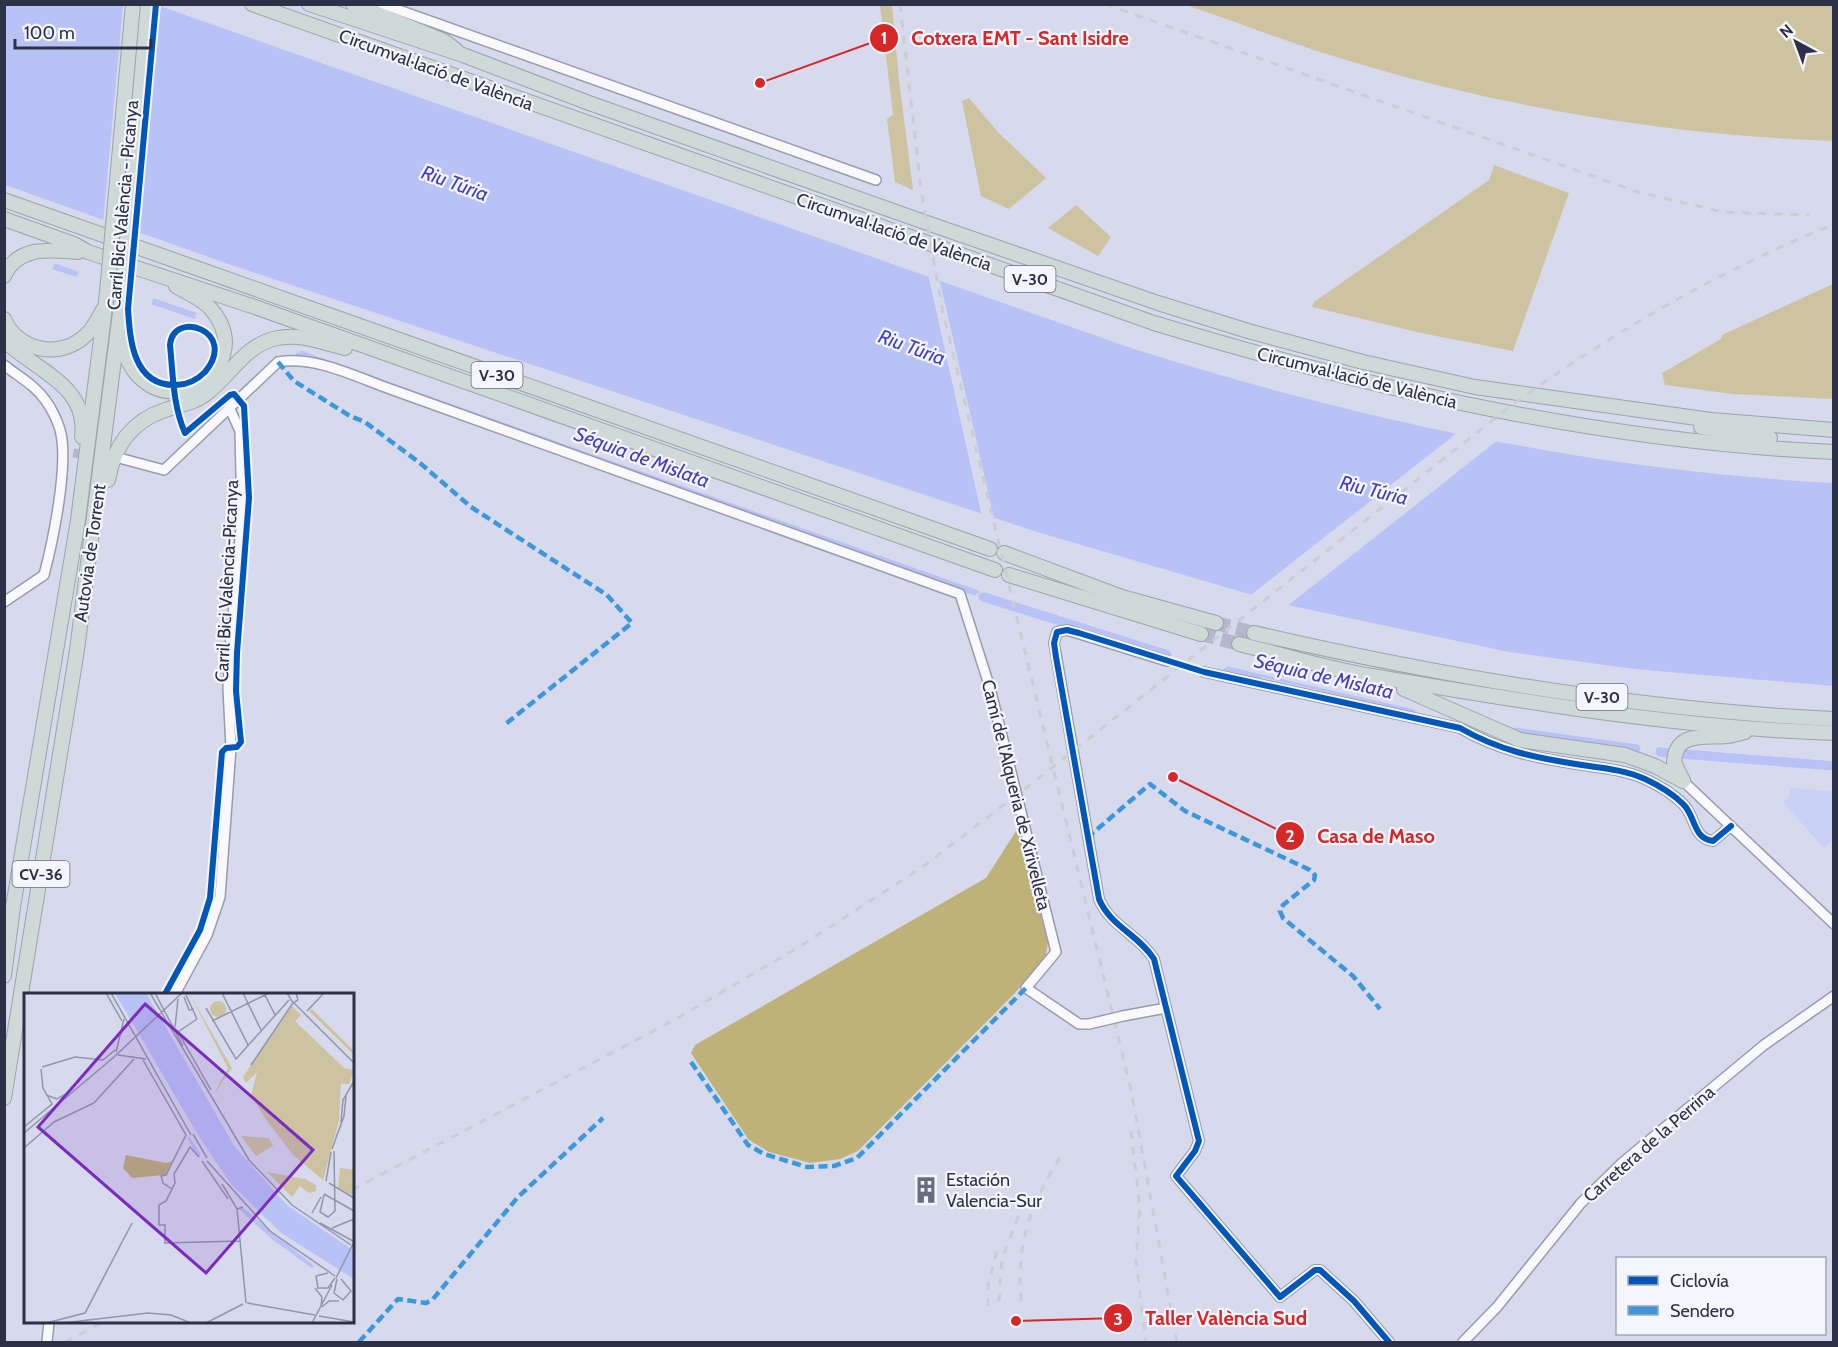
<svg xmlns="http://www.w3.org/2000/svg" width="1838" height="1347" viewBox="0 0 1838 1347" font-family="Cabin,sans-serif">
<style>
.built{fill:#cad1f6}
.green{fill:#cdc3a0}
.forest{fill:#beb278}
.water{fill:#b8c2f7}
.pier{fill:#d7daed}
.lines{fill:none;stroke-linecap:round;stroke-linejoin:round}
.stream{stroke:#b8c2f7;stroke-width:3}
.canal{stroke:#b8c2f7;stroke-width:9}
.minor-tunnel{stroke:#b5b8cc;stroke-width:9;stroke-dasharray:9 4.5;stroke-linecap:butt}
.highway-tunnel{stroke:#b5b8cc;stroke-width:14;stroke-dasharray:14 7;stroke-linecap:butt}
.minor-casing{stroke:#989bad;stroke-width:12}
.highway-casing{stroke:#99a5a9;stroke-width:16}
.minor{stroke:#f9f9fc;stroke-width:9}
.highway{stroke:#cfd9d7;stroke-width:14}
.rail{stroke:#cccdd4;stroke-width:3;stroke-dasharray:8 8;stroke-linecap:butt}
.minor-bridge-casing{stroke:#989bad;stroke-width:12;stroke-linecap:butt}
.highway-bridge-casing{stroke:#99a5a9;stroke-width:16;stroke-linecap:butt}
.minor-bridge{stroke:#f9f9fc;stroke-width:9}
.highway-bridge{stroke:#cfd9d7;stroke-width:14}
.quiet{stroke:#3c97db;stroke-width:4.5;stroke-dasharray:9 4.5;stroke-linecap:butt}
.cycleway-casing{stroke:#f5f6fd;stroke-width:10}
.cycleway{stroke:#0057b8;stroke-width:6}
.labels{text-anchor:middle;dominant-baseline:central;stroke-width:4.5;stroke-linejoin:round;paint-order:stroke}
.shield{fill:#f5f6fd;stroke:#696c7e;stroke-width:1.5}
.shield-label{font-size:16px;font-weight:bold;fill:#2d3148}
.street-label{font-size:18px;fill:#2d3148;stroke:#f5f6fd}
.poi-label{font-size:18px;fill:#2d3148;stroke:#f5f6fd;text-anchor:start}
.water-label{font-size:20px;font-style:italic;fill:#4240bf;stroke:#f5f6fd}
.inset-river{fill:none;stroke:#b8c2f7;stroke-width:3}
.inset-road{fill:none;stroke:#9396ab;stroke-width:1.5}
.view{fill:#7b2cbf;fill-opacity:0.15;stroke:#7b2cbf;stroke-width:3}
.inset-edge{fill:none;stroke:#2d3148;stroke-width:3}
.leader{fill:none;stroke:#d62828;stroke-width:2}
.callout-dot{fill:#d62828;stroke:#f5f6fd;stroke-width:2}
.mark-label{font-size:18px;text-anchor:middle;font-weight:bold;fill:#fff}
.callout-label{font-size:20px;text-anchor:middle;font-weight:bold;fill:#d62828;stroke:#f5f6fd;stroke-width:4.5;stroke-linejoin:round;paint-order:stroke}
</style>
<rect width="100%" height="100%" fill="#d7daed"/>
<!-- built -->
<path class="built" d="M1790 788 1833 791V839L1824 848 1783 802 1789 797Z"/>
<!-- green -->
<g class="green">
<path d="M880 5H892L899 80 913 190 895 182 887 119 893 115Z"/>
<path d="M1186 5H1833V141C1674 135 1516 110 1363 65 1303 48 1245 25 1186 5Z"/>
<path d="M969 98 998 132 1046 178 1009 209 981 196 962 101Z"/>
<path d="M1494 165 1569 193 1513 351 1426 334 1312 307 1314 302 1489 180Z"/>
<path d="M1076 205 1111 237 1098 256 1048 228Z"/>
<path d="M1833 284V399L1733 394 1665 385 1662 373 1721 339 1722 335Z"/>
</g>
<!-- forest -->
<path class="forest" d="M1018 828 1048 943 1046 955 1015 993 858 1151 840 1159 810 1163 769 1152 749 1140 691 1053 695 1045 986 878Z"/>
<!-- water -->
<path class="water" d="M5 5H157L1128 347C1358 420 1592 470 1833 483V686L1634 669 1509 652 1283 604 1037 532 231 265 5 185Z"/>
<!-- pier -->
<g class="pier">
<path d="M123 5H157L136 235 103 224Z"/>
<path d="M928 274 939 278 995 522 982 517Z"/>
<path d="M1457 433 1498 440 1285 608 1247 598Z"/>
</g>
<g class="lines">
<!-- stream -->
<g class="stream">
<path d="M55 265 77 273"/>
<path d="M54 268 76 275"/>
<path d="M154 300 195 314"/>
<path d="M153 303 194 317"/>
<path d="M301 352 330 363"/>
<path d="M297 354 310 358"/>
<path d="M373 378 978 592"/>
<path d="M864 555 975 594"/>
<path d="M985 594 1168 652"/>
<path d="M1228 668 1414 711"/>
<path d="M1515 729 1636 746"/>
<path d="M1658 749 1670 750"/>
<path d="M1683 751 1834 763"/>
</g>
<!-- canal -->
<g class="canal">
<path d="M983 597 1167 655"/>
<path d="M1227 672 1257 679"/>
<path d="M1516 733 1636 749"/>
<path d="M1660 752 1669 753"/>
<path d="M1680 754 1834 766"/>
</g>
<!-- minor-tunnel -->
<g class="minor-tunnel">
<path d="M73 453 106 457"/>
<path d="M1167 661 1204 672"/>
</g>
<!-- highway-tunnel -->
<g class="highway-tunnel">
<path d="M1216 623 1254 633"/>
<path d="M1201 634 1239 644"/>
</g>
<defs>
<g id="minor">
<path d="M382 4 876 180"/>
<path d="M4 365C19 377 35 385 46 401 52 409 59 424 61 434 68 468 53 541 44 575L4 602"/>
<path d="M123 459 164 470 278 362C315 355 358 378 393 390L960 594 990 688 1056 952 1026 988 1079 1024H1089"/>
<path d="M1167 661 1067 630 1057 632 1054 643 1099 899C1110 926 1139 935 1154 959L1199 1141 1195 1151 1176 1176 1280 1297 1315 1270H1320L1354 1301 1389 1342"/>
<path d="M1204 672 1460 728C1500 751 1536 758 1582 765 1603 768 1625 770 1645 779 1658 785 1673 794 1683 804 1696 816 1692 838 1713 841L1731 826"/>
<path d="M1683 781 1834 924"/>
<path d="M175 994 207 935 220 897 231 748 228 688 230 648 242 517 240 431 229 407"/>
<path d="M1123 1016 1166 1008"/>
<path d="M47 1342 49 1322"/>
<path d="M1463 1342 1497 1307 1581 1203 1622 1163 1764 1045 1834 996"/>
</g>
<g id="highway">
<path d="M252 4 1154 323C1375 390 1602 442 1834 452"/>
<path d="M309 4 463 55 589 103 930 224 1158 303 1248 331 1363 362 1475 387 1711 420 1834 430"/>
<path d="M353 4 444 41 456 50"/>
<path d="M4 200 990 549"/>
<path d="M4 219 74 244 88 252 255 307 995 570"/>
<path d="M4 276C18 245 51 250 78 252"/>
<path d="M4 319C18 352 62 360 87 334 94 328 98 318 103 310"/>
<path d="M120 338C145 443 265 372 211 309 203 299 187 293 176 286"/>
<path d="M4 340C34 370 89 385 82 437"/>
<path d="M1701 427 1770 438"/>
<path d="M108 480C114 446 132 421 165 410 179 405 195 403 207 393 231 375 245 344 278 338 301 333 322 343 345 348"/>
<path d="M1004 553 1122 597 1216 623"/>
<path d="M1009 575 1201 634"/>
<path d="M1254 633C1444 677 1638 710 1834 719"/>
<path d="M1239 644C1283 655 1328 669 1372 676 1525 702 1679 728 1834 733"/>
<path d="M1404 689 1520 740 1625 755 1655 766 1683 781"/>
<path d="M1683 781 1674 762C1676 731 1704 738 1727 736 1733 736 1739 733 1745 732"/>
<path d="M4 976 13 907 78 520 107 292"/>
<path d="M4 1098 77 650 122 297"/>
</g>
</defs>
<!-- minor casing -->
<use href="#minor" class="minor-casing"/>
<!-- highway casing -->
<use href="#highway" class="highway-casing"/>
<!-- minor -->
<use href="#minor" class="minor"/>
<!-- highway -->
<use href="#highway" class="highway"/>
<!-- rail -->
<g class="rail">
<path d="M900 4 921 189 942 308 1131 1090 1177 1342"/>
<path d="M1105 4 1638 192 1723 212 1809 215"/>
<path d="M1131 1131 1140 1208 1136 1260 1146 1342"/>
<path d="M352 1190 674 1020 799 947 921 868 1030 785 1508 408C1609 334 1717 272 1834 224"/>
<path d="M999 1301 1002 1259 1020 1212"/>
<path d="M1021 1301C1016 1242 1031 1203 1062 1154"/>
<path d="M988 1306V1286L998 1247"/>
<path d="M65 1342 104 1322"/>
</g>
<defs>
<path id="minor-bridge" d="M1089 1024 1123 1016"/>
<g id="highway-bridge">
<path d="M107 292 133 4"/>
<path d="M122 297 148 4"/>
</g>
</defs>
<!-- minor-bridge casing -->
<use href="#minor-bridge" class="minor-bridge-casing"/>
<!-- highway-bridge casing -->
<use href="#highway-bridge" class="highway-bridge-casing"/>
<!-- minor-bridge -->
<use href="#minor-bridge" class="minor-bridge"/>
<!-- highway-bridge -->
<use href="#highway-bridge" class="highway-bridge"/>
<!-- quiet -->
<g class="quiet">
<path d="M278 362 294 381 350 416 365 422 420 463 471 507 607 595 632 623 503 726"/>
<path d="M1087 838 1150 784 1185 811 1310 870 1315 875 1314 880 1283 905 1280 911 1283 918 1353 976 1380 1009"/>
<path d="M691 1062 748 1145 764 1154 807 1167 834 1166 857 1158 1026 988"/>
<path d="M359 1342 398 1299 426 1303 433 1299 518 1197 603 1118"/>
</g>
<defs>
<g id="cycleway">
<path d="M156 4 128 309C130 340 133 386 176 385 187 385 197 380 205 372 239 331 173 309 170 345 173 375 173 406 185 433L230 395 234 394 244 406 249 498 237 653 236 691 241 742 237 747 226 748 222 752 210 898 200 930 165 994"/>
<path d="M1389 1342 1354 1301 1320 1270H1315L1280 1297 1176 1176 1195 1151 1199 1141 1154 959C1139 935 1110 926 1099 899L1056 657 1054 643 1057 632 1067 630 1079 633 1204 672 1460 728C1500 751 1536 758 1582 765 1603 768 1625 770 1645 779 1658 785 1673 794 1683 804 1696 816 1692 838 1713 841L1731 826"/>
</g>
</defs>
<!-- cycleway casing -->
<use href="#cycleway" class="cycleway-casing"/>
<!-- cycleway -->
<use href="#cycleway" class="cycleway"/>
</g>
<!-- icons -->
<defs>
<symbol id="building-bare" viewBox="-9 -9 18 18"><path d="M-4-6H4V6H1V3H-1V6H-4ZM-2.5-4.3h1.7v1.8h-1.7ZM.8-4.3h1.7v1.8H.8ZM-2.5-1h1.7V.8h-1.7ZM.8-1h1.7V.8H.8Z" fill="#686c82" stroke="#f5f6fd" stroke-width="2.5" paint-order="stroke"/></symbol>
</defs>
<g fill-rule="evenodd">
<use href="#building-bare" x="907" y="1171" width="38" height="38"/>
</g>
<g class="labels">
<!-- shield labels -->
<g class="shield">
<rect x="1004.5" y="266" width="51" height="26" rx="4.5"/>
<rect x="471.5" y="362" width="51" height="26" rx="4.5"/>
<rect x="1576.5" y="684" width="51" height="26" rx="4.5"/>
<rect x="12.5" y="861" width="57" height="26" rx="4.5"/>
</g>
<g class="shield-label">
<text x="1030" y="279">V-30</text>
<text x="497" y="375">V-30</text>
<text x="1602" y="697">V-30</text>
<text x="41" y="874">CV-36</text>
</g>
<!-- street labels -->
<g class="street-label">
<text transform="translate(436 70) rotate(20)">Circumval·lació de València</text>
<text transform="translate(123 205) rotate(-85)">Carril Bici València - Picanya</text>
<text transform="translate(894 232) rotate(19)">Circumval·lació de València</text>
<text transform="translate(1357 378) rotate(14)">Circumval·lació de València</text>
<text transform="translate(90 553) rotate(-82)">Autovia de Torrent</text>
<text transform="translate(227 581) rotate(-87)">Carril Bici València-Picanya</text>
<text transform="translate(1016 795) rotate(76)">Camí de l'Alqueria de Xirivelleta</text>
<text transform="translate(1649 1144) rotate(-41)">Carretera de la Perrina</text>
</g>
<!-- poi labels -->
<g class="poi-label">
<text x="946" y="1180">Estación<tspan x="946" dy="21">Valencia-Sur</tspan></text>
</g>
<!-- water labels -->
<g class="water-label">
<text transform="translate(455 183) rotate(20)">Riu Túria</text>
<text transform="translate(912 347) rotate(20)">Riu Túria</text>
<text transform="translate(642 457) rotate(20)">Séquia de Mislata</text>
<text transform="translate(1374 490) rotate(14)">Riu Túria</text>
<text transform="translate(1324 676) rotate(13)">Séquia de Mislata</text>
</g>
</g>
<!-- overview -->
<g transform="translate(24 993)">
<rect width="330" height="330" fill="#d7daed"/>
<path d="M165 0 208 75 190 101 204 75ZM186 16a8 8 0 1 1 16 0a8 8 0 1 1-16 0ZM268 13 277 22 271 28 320 75 330 77 325 91H317L315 127 299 187 269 162 240 124 227 102 233 79 222 90 219 84ZM288 16 330 58V62L285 18ZM217 143 245 145 249 153 232 163ZM316 175 330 177V203L314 195ZM243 179 281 186 292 192V198L285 200 276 193 268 204Z" fill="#cdc3a0"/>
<path d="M102 162 142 170 148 168 141 182 108 185 99 175Z" fill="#beb278"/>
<path d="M91 0H122L211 154 263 212 330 258V286L257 240 207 191 174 142Z" fill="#b8c2f7"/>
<path class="inset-river" d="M164 144 176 163M164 144 175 163M216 215 249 245 289 274M218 216 289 274"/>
<path class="inset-road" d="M82 0 98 28M87 0 167 142M126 0 225 167 268 212 327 252M131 0 159 53M198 0 224 52M219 0 237 37M263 0 269 10 274 7 272 0M162 2 173 26M241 2 251 22M160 4 165 17 170 16M270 10 330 70M182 15 212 66 265 7M283 18 300 0M173 26 154 39 187 97M188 28 245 0M151 34 154 6M92 59 100 26M94 62 122 66M119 67 162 142 142 182 137 183 139 190 148 196M227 72 269 10M18 74 51 64 79 67 91 57M22 102 33 106 42 101M317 129 319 107 330 88M0 134 28 111 19 95 17 76M0 140 90 64 158 0M169 141 183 165M0 155 30 129 70 110 110 66M308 156 320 123 322 103M178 168 204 206M183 168 246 238 311 283M302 188 307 159M305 190 330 205M198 191 213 216 219 214M300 201 330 218M300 202 296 219 304 224 311 218 310 158M213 216 222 310M288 220 297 204M296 230 329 248M308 235 330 226M140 250 216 248M141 250V232H135V212L142 208 151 190 150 181 166 154 175 164M304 280 292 283 294 295H304L311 285M312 285 330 249M313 286 310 300 319 307 327 298 317 286M291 295 298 304 297 314M223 310 291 322M298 314 305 308H315M295 323 330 329M22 330 61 320 108 230M39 330 124 320 147 322 167 330M182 330 219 311M288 330 308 292"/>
<path class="view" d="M121 11 289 157 182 280 14 134Z"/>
<rect width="330" height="330" class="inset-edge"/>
</g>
<!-- callouts -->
<path class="leader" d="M760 83L884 38M1173 777L1290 836M1016 1321L1118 1318"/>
<g class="callout-dot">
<circle cx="760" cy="83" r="6"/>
<circle cx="1173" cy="777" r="6"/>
<circle cx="1016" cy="1321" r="6"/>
<circle cx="884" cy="38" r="15"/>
<circle cx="1290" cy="836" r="15"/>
<circle cx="1118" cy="1318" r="15"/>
</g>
<g class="mark-label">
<text x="884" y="44">1</text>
<text x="1290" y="842">2</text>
<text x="1118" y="1325">3</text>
</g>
<g class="callout-label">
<text x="1020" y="45">Cotxera EMT - Sant Isidre</text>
<text x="1376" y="843">Casa de Maso</text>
<text x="1226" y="1325">Taller València Sud</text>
</g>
<!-- border -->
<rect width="1838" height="1347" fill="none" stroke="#2d3148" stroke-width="12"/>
<!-- legend -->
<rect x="1616" y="1257" width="210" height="78" fill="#f5f6fd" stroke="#a5a7b5" stroke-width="1.5"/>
<rect x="1628" y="1276" width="30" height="9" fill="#0057b8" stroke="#a5a7b5" stroke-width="1.5"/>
<text x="1670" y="1287" font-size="18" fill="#2d3148">Ciclovía</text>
<rect x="1628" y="1306" width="30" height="9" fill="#3c97db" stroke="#a5a7b5" stroke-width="1.5"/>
<text x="1670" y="1317" font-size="18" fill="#2d3148">Sendero</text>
<!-- north arrow -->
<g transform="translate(1796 42) rotate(319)" stroke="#f5f6fd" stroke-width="4.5" paint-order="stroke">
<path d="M0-4.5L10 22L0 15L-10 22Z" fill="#2d3148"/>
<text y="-9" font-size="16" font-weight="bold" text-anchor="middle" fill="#2d3148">N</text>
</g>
<!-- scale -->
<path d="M15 39v9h136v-9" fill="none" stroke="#2d3148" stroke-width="3"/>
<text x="24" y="39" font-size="18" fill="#2d3148" stroke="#f5f6fd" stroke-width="4.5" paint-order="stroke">100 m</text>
</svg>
